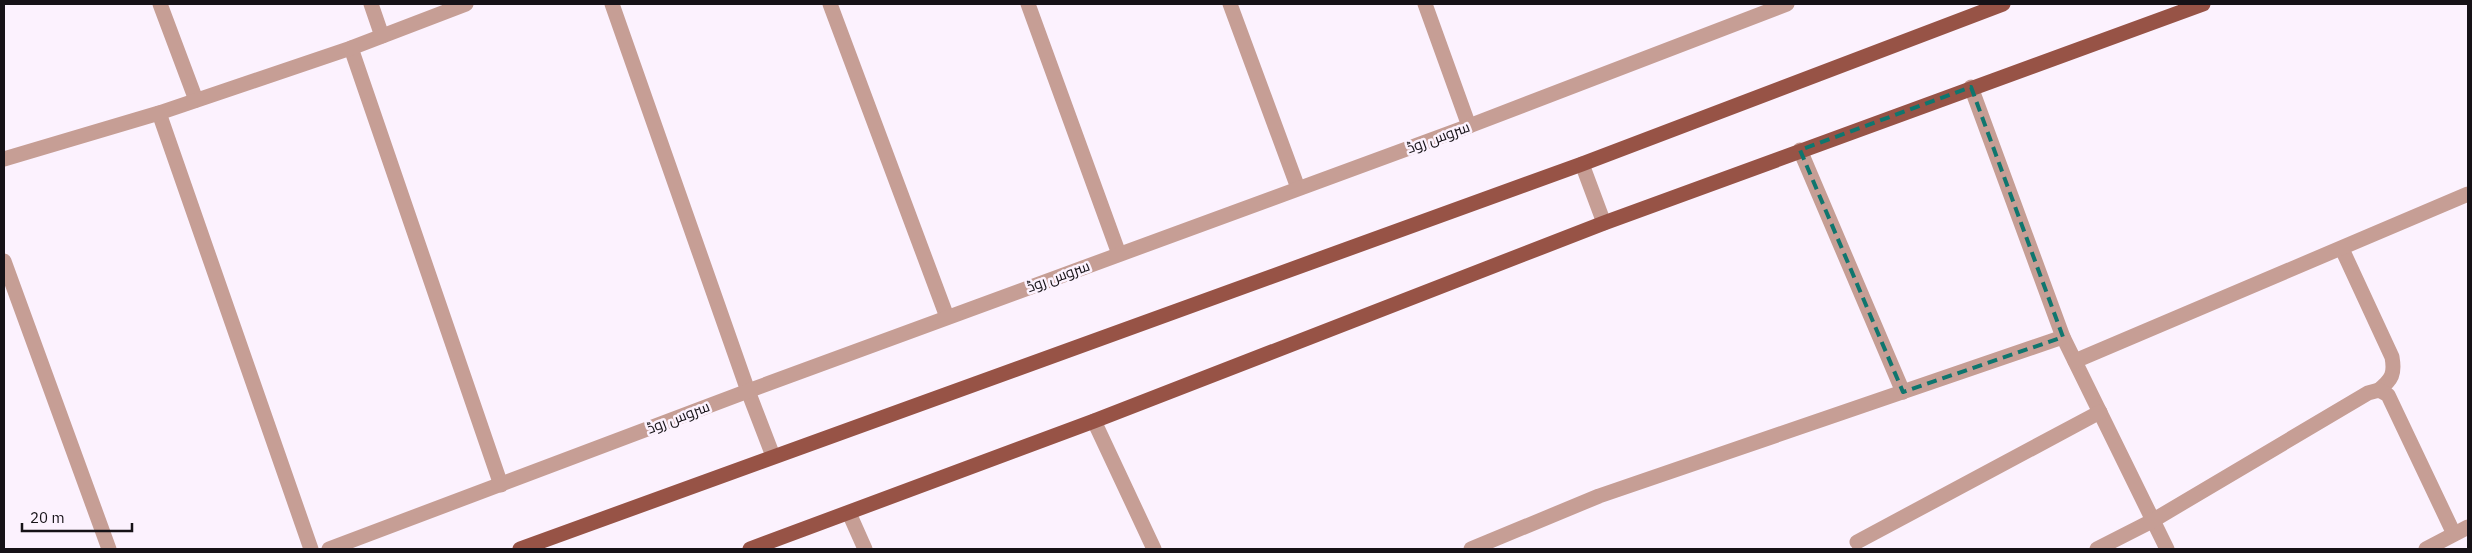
<svg xmlns="http://www.w3.org/2000/svg" width="2472" height="553" viewBox="0 0 2472 553" font-family="'IBM Plex Sans',Cairo,sans-serif">
<style>
.lines{fill:none;stroke-linecap:round;stroke-linejoin:round}
.service{stroke:#c69e95;stroke-width:15}
.minor{stroke:#c69e95;stroke-width:15}
.tertiary{stroke:#c69e95;stroke-width:15}
.primary{stroke:#975346;stroke-width:15}
.marked{fill:none;stroke:#0f766e;stroke-width:4;stroke-dasharray:10 6;stroke-linejoin:round}
.labels{text-anchor:middle;dominant-baseline:central;stroke-width:5;stroke-linejoin:round;paint-order:stroke}
.street-label{font-size:15px;fill:#161217;stroke:#fcf2fe}
</style>
<rect width="100%" height="100%" fill="#fcf2fe"/>
<g class="lines">
<!-- service -->
<path class="service" d="M1582 164 1604 223"/>
<!-- minor -->
<g class="minor">
<path d="M160 4 196 100"/>
<path d="M371 4 382 36"/>
<path d="M612 4 748 391 773 456"/>
<path d="M830 4 947 317"/>
<path d="M1028 4 1119 254"/>
<path d="M1230 4 1298 188"/>
<path d="M1425 4 1469 126"/>
<path d="M351 48 501 485"/>
<path d="M1971 87 2063 337 2167 549"/>
<path d="M159 113 311 549"/>
<path d="M1800 150 1903 392"/>
<path d="M4 159 159 113 351 48 466 4"/>
<path d="M2342 249 2392 357C2395 374 2392 379 2379 390"/>
<path d="M4 261 109 549"/>
<path d="M2075 361 2468 194"/>
<path d="M849 513 865 549"/>
<path d="M1857 542 2100 412"/>
<path d="M329 549 748 391 1469 126 1787 4"/>
<path d="M1471 549 1599 496 2063 337"/>
<path d="M2097 549 2152 521 2368 393 2379 390 2388 395 2454 534"/>
<path d="M2426 549 2468 527"/>
</g>
<!-- tertiary -->
<path class="tertiary" d="M1094 421 1154 549"/>
<!-- primary -->
<g class="primary">
<path d="M520 549 1582 164 2003 4"/>
<path d="M750 549 1094 421 1604 223 2203 4"/>
</g>
</g>
<!-- marked area -->
<path class="marked" d="M1971 87 2063 337 1903 392 1800 150Z"/>
<g class="labels">
<!-- street labels -->
<g class="street-label">
<text transform="translate(1438 137) rotate(-20)">سروس روڈ</text>
<text transform="translate(1058 276) rotate(-20)">سروس روڈ</text>
<text transform="translate(678 417) rotate(-21)">سروس روڈ</text>
</g>
</g>
<!-- border -->
<rect width="2472" height="553" fill="none" stroke="#161217" stroke-width="10"/>
<!-- scale -->
<path d="M22 523v8h110v-8" fill="none" stroke="#161217" stroke-width="2.5"/>
<text x="30" y="523" font-size="15" fill="#161217" stroke="#fcf2fe" stroke-width="4" paint-order="stroke">20 m</text>
</svg>
